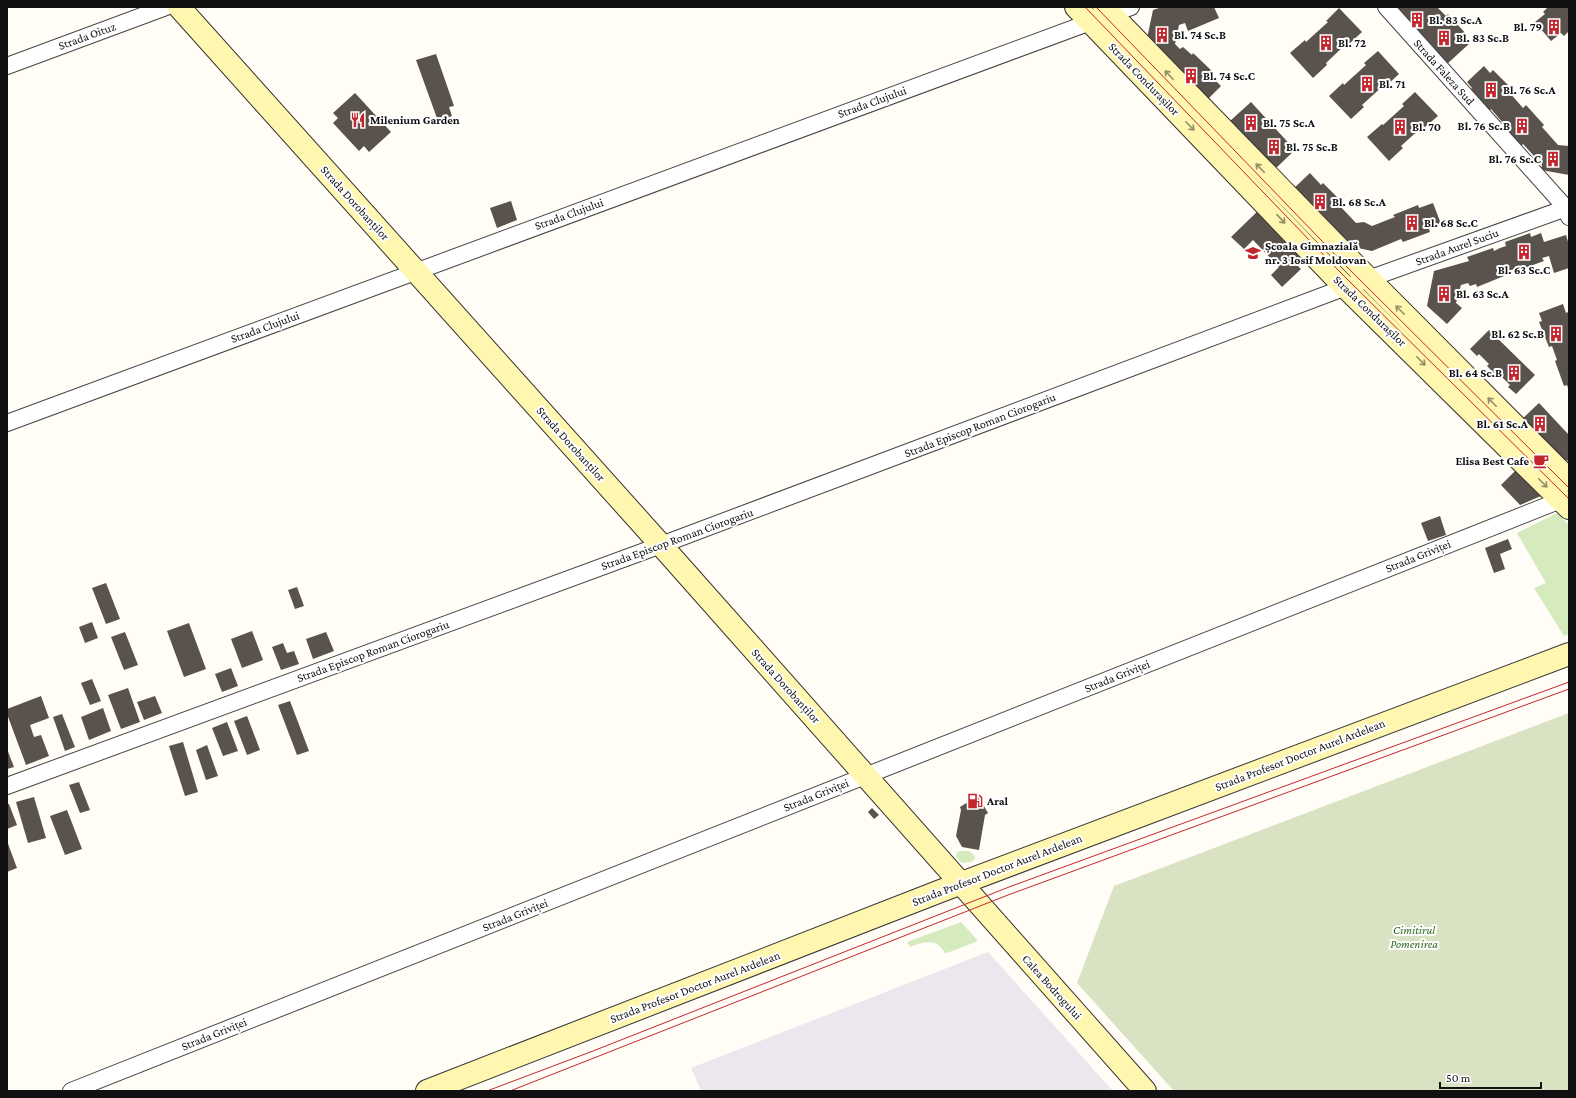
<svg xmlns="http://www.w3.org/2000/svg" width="1576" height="1098" viewBox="0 0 1576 1098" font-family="'Crimson Pro',serif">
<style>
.industrial{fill:#eee6ef}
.green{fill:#d5ebbd}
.cemetery{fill:#d9e3c4}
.building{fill:#5a524d}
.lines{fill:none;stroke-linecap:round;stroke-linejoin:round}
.street-casing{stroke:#444;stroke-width:18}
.secondary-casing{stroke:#333;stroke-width:24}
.street{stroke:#fff;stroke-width:16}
.secondary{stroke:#fff6b0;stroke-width:22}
.tram{stroke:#c4262e;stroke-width:1}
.oneway{stroke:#948f68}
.labels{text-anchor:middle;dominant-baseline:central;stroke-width:4;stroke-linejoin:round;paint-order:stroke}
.poi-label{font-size:12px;font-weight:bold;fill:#111;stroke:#fff;text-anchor:start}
.street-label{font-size:12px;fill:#111;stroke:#fff}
.park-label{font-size:12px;font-style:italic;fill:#2f6b1f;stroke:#fff}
</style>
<rect width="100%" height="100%" fill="#fffdf5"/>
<!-- industrial -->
<path class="industrial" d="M988 952 1113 1091H701L691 1068Z"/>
<!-- green -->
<g class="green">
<path d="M1557 513 1569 525V634L1564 636 1534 588 1546 583 1517 533Z"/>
<path d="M961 851H969L975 856V859L971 862 962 863 956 857 957 852Z"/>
<path d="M961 922 978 941 947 953H945C935 937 925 942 910 947L907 942Z"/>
</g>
<!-- cemetery -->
<path class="cemetery" d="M1569 713V1091H1174L1077 983 1114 886Z"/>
<!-- building -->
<g class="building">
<path d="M1162 7H1214L1219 18 1188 31 1185 23 1179 25 1175 44 1180 49 1183 47 1192 55 1193 53 1213 72 1210 75 1221 86 1203 104 1145 48 1153 10Z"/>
<path d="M1394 7H1437L1446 16 1448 14 1467 35 1465 37 1470 43 1447 64Z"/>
<path d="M1548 7H1569V31L1564 36 1561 33 1551 41 1535 22 1545 14 1543 12Z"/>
<path d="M1339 8 1362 32 1348 45 1346 44 1326 63 1327 65 1313 78 1290 53 1305 40 1306 42 1328 22 1326 21Z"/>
<path d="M1378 51 1399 74 1385 87 1384 85 1362 105 1364 107 1351 119 1329 96 1343 83 1344 85 1366 65 1364 63Z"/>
<path d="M436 54 454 106 449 107 452 116 438 121 416 60Z"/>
<path d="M1484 66 1490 73 1493 70 1512 89 1509 92 1523 108 1526 105 1544 125 1542 127 1558 145 1569 146V175L1541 170 1542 165 1523 144 1520 147 1501 125 1503 123 1491 109 1489 111 1470 90 1472 88 1467 82Z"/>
<path d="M1415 92 1438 116 1425 127 1423 126 1401 146 1403 148 1389 161 1367 137 1382 124 1383 125 1404 106 1402 104Z"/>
<path d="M355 93 391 132 369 152 364 146 359 151 333 123 338 118 333 113Z"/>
<path d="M1251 102 1295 150 1275 169 1230 121Z"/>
<path d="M1310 173 1321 185 1323 183 1341 201 1338 204 1356 223 1364 222 1372 226 1395 217 1393 215 1418 205 1419 208 1433 203 1441 224 1429 229 1430 232 1403 242 1401 239 1372 251 1344 245 1292 190Z"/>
<path d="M511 201 517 220 497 228 490 208Z"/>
<path d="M1261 208 1307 257 1298 266 1301 269 1282 287 1271 275 1279 267 1253 240 1244 249 1231 237Z"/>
<path d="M1530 233 1531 237 1541 233 1544 242 1566 235 1569 245V268L1554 273 1549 256 1542 258 1544 261 1516 271 1514 269 1503 273 1504 276 1477 287 1476 284 1470 286 1468 283 1461 285 1456 303 1462 308 1447 324 1427 306 1434 271 1469 261 1467 257 1493 248 1494 251 1500 248 1506 246 1505 242Z"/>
<path d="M1563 304 1566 313 1568 312 1569 315V391L1567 385 1564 386 1555 361 1557 360 1552 346 1549 347 1539 322 1542 321 1539 313Z"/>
<path d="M1489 330 1535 375 1516 394 1508 387 1510 385 1500 375 1498 377 1487 366 1489 364 1479 354 1477 356 1470 349Z"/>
<path d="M1539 403 1569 435V461L1551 457 1520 421Z"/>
<path d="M1516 470 1541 496 1520 505 1501 485Z"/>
<path d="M1440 516 1446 535 1428 541 1421 523Z"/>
<path d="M1508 539 1512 549 1500 554 1505 569 1494 573 1485 548Z"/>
<path d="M106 583 120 619 106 624 92 588Z"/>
<path d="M297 587 304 606 295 609 288 590Z"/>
<path d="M92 622 98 638 85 643 79 627Z"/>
<path d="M189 623 206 669 184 677 167 631Z"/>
<path d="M252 631 263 660 242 668 231 639Z"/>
<path d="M125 632 138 665 124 670 111 637Z"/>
<path d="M326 632 334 651 313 659 306 639Z"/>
<path d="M283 643 287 653 294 651 299 664 281 670 272 647Z"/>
<path d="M231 668 238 686 222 692 215 674Z"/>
<path d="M92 679 101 701 90 705 81 683Z"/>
<path d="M128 688 140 722 121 729 108 695Z"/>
<path d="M41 696 49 718 30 725 34 737 41 735 49 756 26 765 7 714V709Z"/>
<path d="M155 696 162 713 144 720 137 702Z"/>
<path d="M290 701 309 751 297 755 278 705Z"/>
<path d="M103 708 111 731 89 740 81 717Z"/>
<path d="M62 714 75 747 65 751 53 717Z"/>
<path d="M247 716 260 750 247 755 234 721Z"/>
<path d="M227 722 238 751 223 756 212 728Z"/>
<path d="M183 742 198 792 185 796 169 746Z"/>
<path d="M207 745 218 776 206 780 196 750Z"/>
<path d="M7 749 14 767 7 769Z"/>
<path d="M79 782 90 810 80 813 69 785Z"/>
<path d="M978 796 988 813 985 815 979 850 962 847 956 836 961 810 960 807Z"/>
<path d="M34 797 46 838 28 843 16 802Z"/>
<path d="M7 804H9L17 825 7 829Z"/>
<path d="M872 808 879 815 874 819 868 812Z"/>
<path d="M67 810 82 849 65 855 50 816Z"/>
<path d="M7 841 17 868 7 872Z"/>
</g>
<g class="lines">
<defs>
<g id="street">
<path d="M1386 7 1566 208 1569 217"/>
<path d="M7 66 166 7"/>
<path d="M7 423 1131 7"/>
<path d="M7 786 661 545 1346 287 1569 207"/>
<path d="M71 1091 1561 500"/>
</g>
<g id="secondary">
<path d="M179 7 661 545 1145 1091"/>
<path d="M1076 7 1334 276 1569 508"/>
<path d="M1104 7 1354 264 1569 480"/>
<path d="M427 1091 938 892 1569 654"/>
</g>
</defs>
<!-- street casing -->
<use href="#street" class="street-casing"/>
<!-- secondary casing -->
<use href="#secondary" class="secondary-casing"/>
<!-- street -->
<use href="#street" class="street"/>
<!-- secondary -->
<use href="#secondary" class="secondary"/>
<!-- tram -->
<g class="tram">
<path d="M1085 7 1340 272 1569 499"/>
<path d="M1096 7 1348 268 1569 488"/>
<path d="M487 1091 593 1051 1009 887 1569 682"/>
<path d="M510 1091 1008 895 1569 689"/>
</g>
</g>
<!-- one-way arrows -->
<defs><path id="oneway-shaft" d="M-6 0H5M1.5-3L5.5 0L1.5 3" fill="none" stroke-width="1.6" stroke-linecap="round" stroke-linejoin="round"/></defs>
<g class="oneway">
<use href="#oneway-shaft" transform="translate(1169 75) rotate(-134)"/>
<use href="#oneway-shaft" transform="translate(1190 126) rotate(45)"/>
<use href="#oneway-shaft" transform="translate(1260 168) rotate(-134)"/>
<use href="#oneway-shaft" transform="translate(1281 219) rotate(47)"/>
<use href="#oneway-shaft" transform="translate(1400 310) rotate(-135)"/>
<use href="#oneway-shaft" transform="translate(1421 361) rotate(45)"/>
<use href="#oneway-shaft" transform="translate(1492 402) rotate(-135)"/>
<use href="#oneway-shaft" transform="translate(1543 483) rotate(45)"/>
</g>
<!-- icons -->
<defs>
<symbol id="building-bare" viewBox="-9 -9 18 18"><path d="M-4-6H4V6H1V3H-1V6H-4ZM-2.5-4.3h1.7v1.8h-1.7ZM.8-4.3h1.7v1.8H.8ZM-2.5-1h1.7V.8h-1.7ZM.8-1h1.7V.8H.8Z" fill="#c4262e" stroke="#fff" stroke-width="2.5" paint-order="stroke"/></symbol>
<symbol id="restaurant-bare" viewBox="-9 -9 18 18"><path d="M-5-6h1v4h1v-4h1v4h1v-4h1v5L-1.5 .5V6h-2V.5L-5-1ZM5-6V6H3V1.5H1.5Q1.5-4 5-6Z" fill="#c4262e" stroke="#fff" stroke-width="2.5" paint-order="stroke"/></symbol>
<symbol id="school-bare" viewBox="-9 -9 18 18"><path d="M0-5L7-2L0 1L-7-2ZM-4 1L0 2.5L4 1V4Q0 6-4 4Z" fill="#c4262e" stroke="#fff" stroke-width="2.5" paint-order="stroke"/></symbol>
<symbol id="cafe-bare" viewBox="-9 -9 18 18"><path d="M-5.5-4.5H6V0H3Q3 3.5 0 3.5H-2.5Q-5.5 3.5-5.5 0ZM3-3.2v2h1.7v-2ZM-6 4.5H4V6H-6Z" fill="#c4262e" stroke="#fff" stroke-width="2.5" paint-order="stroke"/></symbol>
<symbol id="fuel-bare" viewBox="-9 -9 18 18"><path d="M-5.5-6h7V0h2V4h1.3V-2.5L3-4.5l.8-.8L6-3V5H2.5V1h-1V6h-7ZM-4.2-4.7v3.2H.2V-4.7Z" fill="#c4262e" stroke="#fff" stroke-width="2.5" paint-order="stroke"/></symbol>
</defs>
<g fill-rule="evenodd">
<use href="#building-bare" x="1406" y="9" width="22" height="22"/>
<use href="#building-bare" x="1543" y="16" width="22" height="22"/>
<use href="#building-bare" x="1151" y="24" width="22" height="22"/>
<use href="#building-bare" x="1433" y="27" width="22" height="22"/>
<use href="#building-bare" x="1315" y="32" width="22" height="22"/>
<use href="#building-bare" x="1180" y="65" width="22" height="22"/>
<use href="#building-bare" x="1356" y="73" width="22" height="22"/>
<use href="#building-bare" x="1480" y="79" width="22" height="22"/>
<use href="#restaurant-bare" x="347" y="109" width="22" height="22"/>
<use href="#building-bare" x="1240" y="112" width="22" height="22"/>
<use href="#building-bare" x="1511" y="115" width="22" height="22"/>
<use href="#building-bare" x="1389" y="116" width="22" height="22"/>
<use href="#building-bare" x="1263" y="136" width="22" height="22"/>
<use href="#building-bare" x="1542" y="148" width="22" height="22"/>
<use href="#building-bare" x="1309" y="191" width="22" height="22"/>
<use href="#building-bare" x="1401" y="212" width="22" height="22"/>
<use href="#building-bare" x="1513" y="241" width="22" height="22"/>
<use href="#school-bare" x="1242" y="242" width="22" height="22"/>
<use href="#building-bare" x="1433" y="283" width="22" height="22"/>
<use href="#building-bare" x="1545" y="323" width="22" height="22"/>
<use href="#building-bare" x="1503" y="362" width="22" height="22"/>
<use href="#building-bare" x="1529" y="413" width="22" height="22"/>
<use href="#cafe-bare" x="1530" y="450" width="22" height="22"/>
<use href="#fuel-bare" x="964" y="790" width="22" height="22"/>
</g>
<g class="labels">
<!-- poi labels -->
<g class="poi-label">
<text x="1429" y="20">Bl. 83 Sc.A</text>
<text x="1542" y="27" text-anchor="end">Bl. 79</text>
<text x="1174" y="35">Bl. 74 Sc.B</text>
<text x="1456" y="38">Bl. 83 Sc.B</text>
<text x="1338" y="43">Bl. 72</text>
<text x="1203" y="76">Bl. 74 Sc.C</text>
<text x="1379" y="84">Bl. 71</text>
<text x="1503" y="90">Bl. 76 Sc.A</text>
<text x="370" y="120">Milenium Garden</text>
<text x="1263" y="123">Bl. 75 Sc.A</text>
<text x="1510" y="126" text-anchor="end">Bl. 76 Sc.B</text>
<text x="1412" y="127">Bl. 70</text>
<text x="1286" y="147">Bl. 75 Sc.B</text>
<text x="1541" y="159" text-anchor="end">Bl. 76 Sc.C</text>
<text x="1332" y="202">Bl. 68 Sc.A</text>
<text x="1424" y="223">Bl. 68 Sc.C</text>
<text x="1265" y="246">Școala Gimnazială<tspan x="1265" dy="14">nr. 3 Iosif Moldovan</tspan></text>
<text x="1524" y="270" text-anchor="middle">Bl. 63 Sc.C</text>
<text x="1456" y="294">Bl. 63 Sc.A</text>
<text x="1544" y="334" text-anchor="end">Bl. 62 Sc.B</text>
<text x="1502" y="373" text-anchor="end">Bl. 64 Sc.B</text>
<text x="1528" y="424" text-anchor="end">Bl. 61 Sc.A</text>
<text x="1529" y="461" text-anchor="end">Elisa Best Cafe</text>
<text x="987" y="801">Aral</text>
</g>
<!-- street labels -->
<g class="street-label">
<text transform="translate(87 36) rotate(-20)">Strada Oituz</text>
<text transform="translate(1444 72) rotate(48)">Strada Faleza Sud</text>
<text transform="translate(1144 79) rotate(46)">Strada Condurașilor</text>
<text transform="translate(872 102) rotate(-20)">Strada Clujului</text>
<text transform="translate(355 203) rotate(48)">Strada Dorobanților</text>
<text transform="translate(569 214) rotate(-20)">Strada Clujului</text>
<text transform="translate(1457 247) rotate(-20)">Strada Aurel Suciu</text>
<text transform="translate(1370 311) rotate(44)">Strada Condurașilor</text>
<text transform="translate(265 327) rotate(-20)">Strada Clujului</text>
<text transform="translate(980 425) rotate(-21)">Strada Episcop Roman Ciorogariu</text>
<text transform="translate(571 444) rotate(48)">Strada Dorobanților</text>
<text transform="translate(677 539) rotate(-20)">Strada Episcop Roman Ciorogariu</text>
<text transform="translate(1418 556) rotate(-22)">Strada Griviței</text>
<text transform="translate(373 651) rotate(-20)">Strada Episcop Roman Ciorogariu</text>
<text transform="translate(1117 676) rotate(-22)">Strada Griviței</text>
<text transform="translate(786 686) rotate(48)">Strada Dorobanților</text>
<text transform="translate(1300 755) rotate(-21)">Strada Profesor Doctor Aurel Ardelean</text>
<text transform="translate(816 795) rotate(-22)">Strada Griviței</text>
<text transform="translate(997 870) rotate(-21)">Strada Profesor Doctor Aurel Ardelean</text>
<text transform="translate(515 915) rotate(-22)">Strada Griviței</text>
<text transform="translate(695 987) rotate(-21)">Strada Profesor Doctor Aurel Ardelean</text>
<text transform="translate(1052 987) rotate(48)">Calea Bodrogului</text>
<text transform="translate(214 1034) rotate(-22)">Strada Griviței</text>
</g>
<!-- park labels -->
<g class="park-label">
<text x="1414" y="930">Cimitirul<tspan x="1414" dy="14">Pomenirea</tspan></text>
</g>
</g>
<!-- border -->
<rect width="1576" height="1098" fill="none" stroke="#111111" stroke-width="16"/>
<!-- scale -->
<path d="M1440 1082v6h101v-6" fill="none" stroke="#111111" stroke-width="2"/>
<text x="1446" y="1082" font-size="12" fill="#111111" stroke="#ffffff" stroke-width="3" paint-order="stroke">50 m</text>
</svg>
